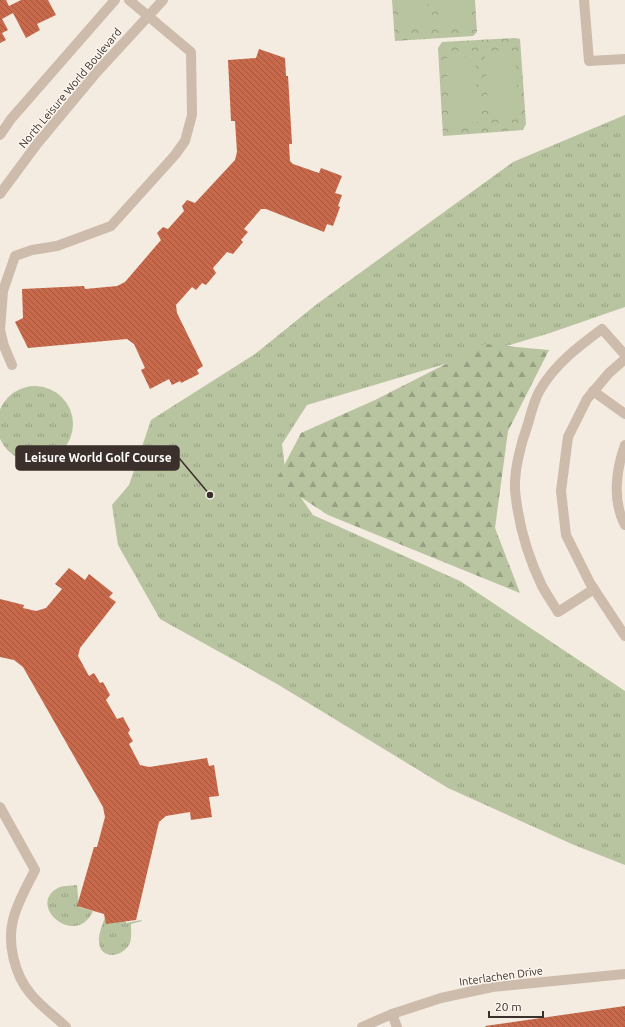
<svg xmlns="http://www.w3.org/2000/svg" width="625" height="1027" viewBox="0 0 625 1027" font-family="Ubuntu,sans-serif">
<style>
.grass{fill:url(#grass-tufts)}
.forest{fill:url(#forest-firs)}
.park{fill:url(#park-crowns)}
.garden{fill:#b8c4a0}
.building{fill:url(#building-back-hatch)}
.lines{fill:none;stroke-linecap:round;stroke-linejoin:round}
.minor{stroke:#cdbbac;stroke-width:10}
.labels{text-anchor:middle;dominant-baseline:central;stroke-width:3;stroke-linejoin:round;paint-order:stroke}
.street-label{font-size:11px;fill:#3b302b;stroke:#fbf5ee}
.leader{fill:none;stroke:#3b302b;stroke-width:1.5}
.callout-dot{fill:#3b302b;stroke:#fbf5ee;stroke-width:1.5}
.callout{fill:#3b302b;stroke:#3b302b;stroke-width:1.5}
.callout-label{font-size:12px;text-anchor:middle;font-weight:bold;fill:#fff}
</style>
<defs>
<pattern id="grass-tufts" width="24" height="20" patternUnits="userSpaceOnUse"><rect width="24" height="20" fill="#b8c4a0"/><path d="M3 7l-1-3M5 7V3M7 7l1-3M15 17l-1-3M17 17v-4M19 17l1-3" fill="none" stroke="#97a083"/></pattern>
<pattern id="forest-firs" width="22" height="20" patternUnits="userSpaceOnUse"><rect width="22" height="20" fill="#b8c4a0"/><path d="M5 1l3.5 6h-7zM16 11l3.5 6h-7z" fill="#97a083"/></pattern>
<pattern id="park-crowns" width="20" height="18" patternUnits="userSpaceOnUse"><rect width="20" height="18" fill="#b8c4a0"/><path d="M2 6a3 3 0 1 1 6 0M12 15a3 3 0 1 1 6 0" fill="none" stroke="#97a083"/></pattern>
<pattern id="building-back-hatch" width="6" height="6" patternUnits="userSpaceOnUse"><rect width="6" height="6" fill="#c8694b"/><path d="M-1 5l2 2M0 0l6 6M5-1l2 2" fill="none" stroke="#a4573f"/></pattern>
</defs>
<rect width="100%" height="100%" fill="#f4ebe1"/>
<!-- grass -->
<g class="grass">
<path d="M625 115V307L550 333 307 405 282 444 286 476 313 515 460 581 625 691V865L574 845 448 788 277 684 160 619 118 545 112 505 129 485 151 420 255 354 317 304 513 162Z"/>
<circle cx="35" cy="424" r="38"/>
<path d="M77 885 79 907 93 911C91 916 89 918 86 921 66 939 31 905 56 889 62 885 70 886 77 885Z"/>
<path d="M107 912 124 913 126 923 141 920 142 921 131 924C131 931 132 936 130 943 123 958 100 960 99 942 98 933 104 921 107 912Z"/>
</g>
<!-- forest -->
<path class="forest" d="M485 344 549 350 508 431 495 528 520 593 328 515 276 481 301 433 375 400Z"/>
<!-- park -->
<g class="park">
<path d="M392 0H475L477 32 473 36 395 41Z"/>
<path d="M515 38 520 39 526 124 523 130 443 136 438 48 442 42Z"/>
</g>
<!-- garden -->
<g class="garden">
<path d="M397 0H427L429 26 399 28Z"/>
<path d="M439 0H468L469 24 440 26Z"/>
<path d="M515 53 519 118 489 120 485 55Z"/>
<path d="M475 56 479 122 450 124 446 58Z"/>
</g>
<!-- building -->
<g class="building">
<path d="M0 0H6L9 6 21 0H48L56 15 37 24 40 30 26 38 13 13 2 19 8 30 2 33 6 40 0 43Z"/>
<path d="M259 49 285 58 286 76H288L292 144H289L290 161 293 164 319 173 321 168 342 176 335 193 342 195 338 206 340 207 333 226 327 224 324 232 266 209H261L244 229 248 232 241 240 243 242 233 254 227 252 213 268 216 273 206 285 202 283 196 290 192 287 176 305 177 313 203 366 197 370 199 374 181 383 180 381 172 385 169 379 150 389 141 370 145 368 134 344 127 339 28 348 15 322 23 318 22 289 84 286 85 289 117 286 125 282 161 240 157 233 163 227 168 229 184 211 182 206 187 200 195 203 235 160 237 152 235 121H231L228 60 256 58Z"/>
<path d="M69 568 85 580 89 574 113 593 109 597 116 602 80 648 78 656 89 676 94 673 100 683 103 682 110 695 106 700 117 719 123 717 130 730 128 733 133 741 129 744 140 765 149 767 207 758 209 766 214 765 219 796 209 797 212 817 191 820 190 812 166 816 159 822 136 920 106 924 104 914 77 906 94 847H97L105 817 103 807 23 667 14 660 0 657V599L24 605 23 608 36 611 46 608 62 589 55 584Z"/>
<path d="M625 1006V1027H486L485 1026Z"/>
</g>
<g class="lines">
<!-- minor -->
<g class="minor">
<path d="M584 0 589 61 625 59"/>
<path d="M0 135 11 119 115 0"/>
<path d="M0 194 37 144 96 73 163 0"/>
<path d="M625 359 609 373 587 399 568 437 561 491 566 535 590 583 625 636"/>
<path d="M12 365 4 346 0 330 3 291 15 256 32 250 57 246 111 226 175 155 185 141 192 115 191 52 129 0"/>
<path d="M593 391 625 414"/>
<path d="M625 445C616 470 612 501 625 525"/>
<path d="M594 589 558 612C553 604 547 595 542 586 528 557 518 522 515 490 514 470 521 443 528 424 531 413 534 400 540 390 555 364 579 346 602 329L625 355"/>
<path d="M0 807 35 870C27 886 17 903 13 920 7 944 15 975 30 993 40 1006 55 1016 66 1027"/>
<path d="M392 1014 397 1027"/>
<path d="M362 1027 392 1014 441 998 492 987 625 974"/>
</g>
</g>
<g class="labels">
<!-- street labels -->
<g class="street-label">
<text transform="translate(70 88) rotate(-50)">North Leisure World Boulevard</text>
<text transform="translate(501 976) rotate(-8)">Interlachen Drive</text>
</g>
</g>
<!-- callouts -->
<path class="leader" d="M210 495L179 458"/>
<circle class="callout-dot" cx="210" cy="495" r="4"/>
<rect class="callout" x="16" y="446" width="163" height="24" rx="4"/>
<g class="callout-label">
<text x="98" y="462">Leisure World Golf Course</text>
</g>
<!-- scale -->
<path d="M489 1011v6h54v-6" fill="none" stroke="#3b302b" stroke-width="2"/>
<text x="495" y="1011" font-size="12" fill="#3b302b" stroke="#fbf5ee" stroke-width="3" paint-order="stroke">20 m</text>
</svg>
